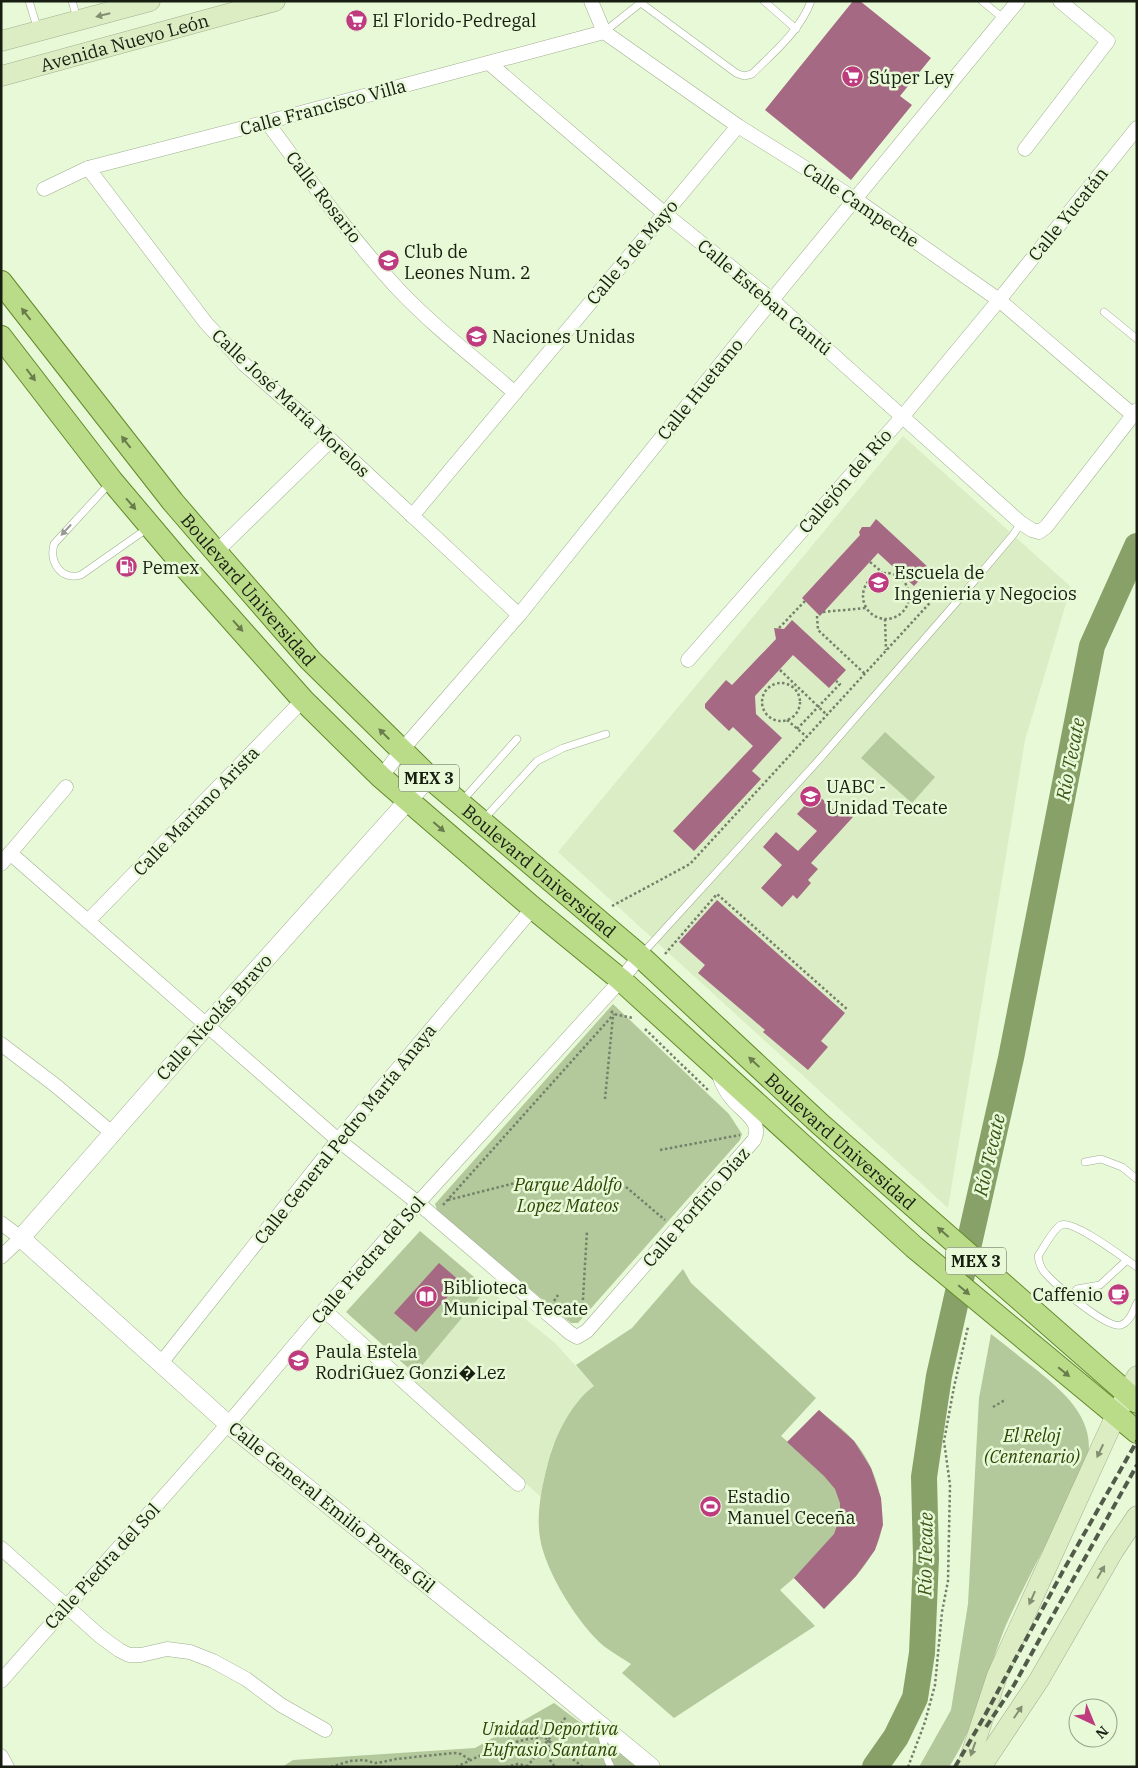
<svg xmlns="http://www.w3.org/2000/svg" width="1138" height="1768" viewBox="0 0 1138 1768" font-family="'IBM Plex Serif',serif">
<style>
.built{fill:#daedc5}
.green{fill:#b3c89b}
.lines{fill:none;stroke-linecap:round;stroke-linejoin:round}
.river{stroke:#87a169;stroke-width:26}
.building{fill:#a66984}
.service-casing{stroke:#9fae8f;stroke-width:8}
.minor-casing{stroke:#9fae8f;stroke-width:15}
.tertiary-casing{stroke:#9fae8f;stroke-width:19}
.secondary-casing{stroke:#9fae8f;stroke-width:21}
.primary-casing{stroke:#63892a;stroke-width:24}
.path{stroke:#75806a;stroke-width:2.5;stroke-dasharray:2.5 2.5;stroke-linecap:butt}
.service{stroke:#fff;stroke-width:7}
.minor{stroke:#fff;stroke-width:14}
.tertiary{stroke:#fff;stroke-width:18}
.secondary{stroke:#dcedc3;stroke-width:20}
.primary{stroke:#badb87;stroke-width:22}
.rail{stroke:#525b49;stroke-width:4;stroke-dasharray:8 4;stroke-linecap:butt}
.oneway{fill:#838f73}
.oneway2{fill:#687c4c}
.oneway3{fill:#979994}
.labels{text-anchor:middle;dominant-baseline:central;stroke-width:5;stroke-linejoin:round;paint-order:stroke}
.shield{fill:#e8f9d7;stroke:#565f4c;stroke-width:1}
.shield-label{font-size:16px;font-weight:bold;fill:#171d11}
.poi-label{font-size:18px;fill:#171d11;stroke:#e8f9d7;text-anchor:start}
.street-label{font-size:18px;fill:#171d11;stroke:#e8f9d7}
.park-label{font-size:18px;font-style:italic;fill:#2d4503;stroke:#e8f9d7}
.water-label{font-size:19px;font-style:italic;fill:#3c5417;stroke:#e8f9d7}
</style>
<rect width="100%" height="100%" fill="#e8f9d7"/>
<!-- built -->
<g class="built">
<path d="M903 436 1071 587 1025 740 948 1208 558 852Z"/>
<path d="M487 1288 555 1343 594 1386 589 1390 552 1447 544 1479 541 1497 411 1379Z"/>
</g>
<!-- green -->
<g class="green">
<path d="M885 732 935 777 912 803 861 758Z"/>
<path d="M613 1004 729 1114 742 1134 740 1140 578 1323H571L438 1212 435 1204Z"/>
<path d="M420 1231 487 1288 415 1374 346 1312Z"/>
<path d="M683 1269 691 1283 816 1398 781 1436 788 1442 819 1410C830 1420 844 1429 854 1441 877 1467 893 1519 874 1551 861 1574 842 1591 824 1609L794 1578 780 1590 815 1626 674 1718 622 1673 631 1664C622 1658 613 1653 605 1647 579 1626 545 1571 540 1538 536 1514 542 1486 548 1463 555 1436 571 1403 594 1386L576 1365 632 1328Z"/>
<path d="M991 1334C1005 1345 1019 1356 1033 1367 1060 1389 1095 1416 1088 1457 1087 1463 1084 1469 1082 1475 1057 1525 1029 1574 1006 1625 987 1671 977 1725 949 1767H919L951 1710 968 1604 979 1398Z"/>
<path d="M554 1703 640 1767H282L293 1760 475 1748Z"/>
</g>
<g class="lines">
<!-- river -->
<path class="river" d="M875 1767 896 1737 915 1698 922 1653 926 1558 924 1477 939 1376 1011 1058 1092 646 1137 546"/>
</g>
<!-- building -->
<g class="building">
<path d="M853 1H860L931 58 900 96 912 105 851 180 765 110Z"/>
<path d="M876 519 930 569 914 586 878 553 820 616 802 598 860 535 859 532 862 527H870Z"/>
<path d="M792 620 846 670 829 688 793 655 755 696 756 714 782 738 752 771 761 779 694 851 673 831 753 746 733 727 729 731 705 708V704L726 680 732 685 776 639 774 628 784 629Z"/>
<path d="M816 793 836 812 840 807 853 817 811 863 818 869 808 880 811 883 797 899 793 895 782 907 761 888 782 865 763 847 776 832 798 851 817 831 797 814Z"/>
<path d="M717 900 845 1013 821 1041 828 1047 808 1070 763 1032 765 1030 698 973 705 965 679 942Z"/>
<path d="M439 1263 461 1282 416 1332 394 1313Z"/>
<path d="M819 1410 854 1441 871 1468 881 1498 883 1525 875 1550 856 1576 824 1609 794 1578 834 1534 840 1517V1503L835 1489 824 1476 787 1442Z"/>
</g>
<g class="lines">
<defs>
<g id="service">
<path d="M29 1 38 30"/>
<path d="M72 1 77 18"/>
<path d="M764 1 796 29"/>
<path d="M982 1 1004 19"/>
<path d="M641 3 736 73 744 76 752 74C774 52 800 31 811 1"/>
<path d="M604 32 643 1"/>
<path d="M1104 312 1137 339"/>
<path d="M110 483 54 544C49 562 61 581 81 575L148 528"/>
<path d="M462 801 517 739"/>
<path d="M483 820 537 761 563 748 606 734"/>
<path d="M642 954 816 763 954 605 1013 535 1021 523"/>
<path d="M1085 1162 1101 1159 1122 1167 1137 1179"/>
<path d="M1137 1267C1125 1259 1073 1219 1061 1225 1053 1229 1043 1249 1038 1256 1039 1263 1041 1269 1046 1274 1056 1285 1108 1330 1121 1325 1130 1322 1133 1311 1137 1303"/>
<path d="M1071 1296 1077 1289 1100 1285 1127 1260"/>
<path d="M600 1729 608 1761 611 1767"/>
</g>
<g id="minor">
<path d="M591 1 604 32 738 126 855 199 999 300 1133 415"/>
<path d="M489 63 664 213 772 300 1021 523 1032 530 1039 532 1046 527 1137 410"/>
<path d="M267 122C309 179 350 237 398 289 434 327 476 359 515 393"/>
<path d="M1025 149 1108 41 1060 1"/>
<path d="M88 168 206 323 244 364 331 440 519 615"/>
<path d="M44 189 88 168 267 122 604 32"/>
<path d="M412 516 738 126"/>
<path d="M216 552 331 440"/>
<path d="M688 660 903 416 999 300 1137 128"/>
<path d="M381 777 401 751 519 615 772 300 1018 1"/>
<path d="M10 853 338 1140 418 1203 570 1333 577 1337 587 1331 754 1140C763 1122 743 1112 732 1099 726 1092 722 1084 719 1075"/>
<path d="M1 864 66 787"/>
<path d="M88 921 303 700"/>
<path d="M1 1044 55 1085 112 1133"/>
<path d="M1 1223 21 1238 1 1257"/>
<path d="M324 1310 518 1484"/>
<path d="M161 1363 338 1140 533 908"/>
<path d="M1 1548 100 1636 119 1650 129 1655H141L167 1649 190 1652 213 1661 246 1679 281 1705 325 1730"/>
<path d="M1 1681 228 1424 324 1310 418 1203 621 980 640 956"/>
<path d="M1 1756 7 1767"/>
</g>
<path id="tertiary" d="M429 777 207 1025 21 1238 228 1424 534 1670 651 1767"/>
<g id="secondary">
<path d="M1 41 150 1"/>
<path id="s1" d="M1 76 275 1"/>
<path d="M967 1767 997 1676 1116 1415 1137 1376"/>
<path d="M981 1767 1039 1680 1114 1550 1137 1516"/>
</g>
<g id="primary">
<path id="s2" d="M1 282 173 502 216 552 310 660 429 777 640 956 820 1124 1137 1402"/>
<path d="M1 337 112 481 177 558 303 700 381 777 533 908 621 980 914 1247 1137 1432"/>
</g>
</defs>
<!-- service casing -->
<use href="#service" class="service-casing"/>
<!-- minor casing -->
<use href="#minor" class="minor-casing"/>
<!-- tertiary casing -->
<use href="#tertiary" class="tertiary-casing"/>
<!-- secondary casing -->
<use href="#secondary" class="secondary-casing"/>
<!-- primary casing -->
<use href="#primary" class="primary-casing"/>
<!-- path -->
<g class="path">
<path d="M870 562 882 572"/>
<circle cx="886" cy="596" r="23"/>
<path d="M910 593 938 594"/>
<path d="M823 612 866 608"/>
<path d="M817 616 818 630 865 674"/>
<path d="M885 619 886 650"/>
<path d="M779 628 805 601"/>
<path d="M780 670 827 715"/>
<circle cx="781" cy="702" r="19"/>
<path d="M787 720 807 737"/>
<path d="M797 729 840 684 836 681"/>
<path d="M612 906 690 864 938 594"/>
<path d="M665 954 717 894 848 1010"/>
<path d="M611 1011 614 1014 633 1018"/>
<path d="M645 1029 709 1091"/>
<path d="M605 1099 613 1016"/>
<path d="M660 1150 740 1135"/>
<path d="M626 1187 665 1220"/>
<path d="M448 1200 531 1179"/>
<path d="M443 1205 614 1014"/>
<path d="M554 1301 558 1295"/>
<path d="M582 1315 587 1231"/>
<path d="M993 1407 1005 1400"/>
<path d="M548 1740 550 1760 555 1767"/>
<path d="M331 1767 350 1761 364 1760 375 1763 383 1762 396 1759 454 1753 461 1754 470 1760"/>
<path d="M456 1767C484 1754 512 1739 544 1737L583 1767"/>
<path d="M506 1767 518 1764 527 1766"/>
<path d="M527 1767 566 1717"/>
<path d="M908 1767 925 1722 935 1685 942 1612 948 1581 950 1485 944 1441 954 1387 968 1327"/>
</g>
<!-- service -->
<use href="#service" class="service"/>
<!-- minor -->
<use href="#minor" class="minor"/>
<!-- tertiary -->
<use href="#tertiary" class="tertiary"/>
<!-- secondary -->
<use href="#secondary" class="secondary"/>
<!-- primary -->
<use href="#primary" class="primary"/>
<!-- rail -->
<g class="rail">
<path d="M986 1727 1014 1685 1137 1465"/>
<path d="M955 1767 984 1717 1063 1571 1137 1441"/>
</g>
</g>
<!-- one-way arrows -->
<defs><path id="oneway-solid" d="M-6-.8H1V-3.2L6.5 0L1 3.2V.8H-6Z" transform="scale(1.25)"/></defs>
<g class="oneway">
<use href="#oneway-solid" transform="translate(103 15) rotate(166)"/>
<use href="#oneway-solid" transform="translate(1100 1451) rotate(115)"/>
<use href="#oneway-solid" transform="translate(1101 1572) rotate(-60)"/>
<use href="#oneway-solid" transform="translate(1032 1598) rotate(114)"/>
<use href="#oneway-solid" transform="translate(1018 1712) rotate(-56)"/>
<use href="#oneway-solid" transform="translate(973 1749) rotate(109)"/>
</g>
<g class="oneway2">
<use href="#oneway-solid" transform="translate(26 314) rotate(-128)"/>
<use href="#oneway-solid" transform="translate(31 375) rotate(53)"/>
<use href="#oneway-solid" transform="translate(126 442) rotate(-128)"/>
<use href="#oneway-solid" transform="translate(131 504) rotate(49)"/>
<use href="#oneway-solid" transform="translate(238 626) rotate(48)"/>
<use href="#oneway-solid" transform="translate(384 734) rotate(-135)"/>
<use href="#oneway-solid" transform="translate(439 827) rotate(41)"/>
<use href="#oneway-solid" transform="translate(754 1062) rotate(-137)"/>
<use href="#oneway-solid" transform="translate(943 1232) rotate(-139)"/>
<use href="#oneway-solid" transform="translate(964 1290) rotate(40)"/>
<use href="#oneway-solid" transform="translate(1064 1372) rotate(39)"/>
</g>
<use class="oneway3" href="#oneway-solid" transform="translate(66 530) rotate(133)"/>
<!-- icons -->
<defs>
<symbol id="supermarket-disc" viewBox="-11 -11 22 22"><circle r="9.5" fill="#bf3b80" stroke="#e8f9d7"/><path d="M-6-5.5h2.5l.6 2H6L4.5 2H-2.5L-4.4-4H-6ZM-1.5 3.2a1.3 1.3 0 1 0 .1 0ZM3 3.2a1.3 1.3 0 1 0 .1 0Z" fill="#fff"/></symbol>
<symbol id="school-disc" viewBox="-11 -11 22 22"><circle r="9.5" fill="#bf3b80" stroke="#e8f9d7"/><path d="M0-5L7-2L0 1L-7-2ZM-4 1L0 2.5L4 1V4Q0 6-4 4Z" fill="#fff"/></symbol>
<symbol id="fuel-disc" viewBox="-11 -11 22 22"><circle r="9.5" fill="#bf3b80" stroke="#e8f9d7"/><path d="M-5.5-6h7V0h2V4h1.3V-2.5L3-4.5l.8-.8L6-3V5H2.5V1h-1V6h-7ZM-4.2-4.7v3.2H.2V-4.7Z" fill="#fff"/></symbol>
<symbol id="university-disc" viewBox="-11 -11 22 22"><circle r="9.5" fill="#bf3b80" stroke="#e8f9d7"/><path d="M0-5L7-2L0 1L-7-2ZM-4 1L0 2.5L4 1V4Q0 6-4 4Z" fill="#fff"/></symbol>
<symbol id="cafe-disc" viewBox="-11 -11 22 22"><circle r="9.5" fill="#bf3b80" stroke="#e8f9d7"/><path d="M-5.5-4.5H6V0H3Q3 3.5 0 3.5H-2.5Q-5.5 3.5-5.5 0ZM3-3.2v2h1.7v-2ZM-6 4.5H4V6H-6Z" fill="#fff"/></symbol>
<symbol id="library-disc" viewBox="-11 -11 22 22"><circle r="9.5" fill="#bf3b80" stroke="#e8f9d7"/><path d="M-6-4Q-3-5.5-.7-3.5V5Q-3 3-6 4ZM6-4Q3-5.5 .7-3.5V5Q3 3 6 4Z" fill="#fff"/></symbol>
<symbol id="stadium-disc" viewBox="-11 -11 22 22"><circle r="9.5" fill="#bf3b80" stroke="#e8f9d7"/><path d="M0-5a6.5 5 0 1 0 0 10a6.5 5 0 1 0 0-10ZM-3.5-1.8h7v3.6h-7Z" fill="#fff"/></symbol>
</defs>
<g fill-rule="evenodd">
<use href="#supermarket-disc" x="344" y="8" width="25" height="25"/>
<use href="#supermarket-disc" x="840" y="64" width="25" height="25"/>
<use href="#school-disc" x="376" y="248" width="25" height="25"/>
<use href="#school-disc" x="464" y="324" width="25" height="25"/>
<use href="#fuel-disc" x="114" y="554" width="25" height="25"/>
<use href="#university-disc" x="866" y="570" width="25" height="25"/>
<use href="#university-disc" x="798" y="784" width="25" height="25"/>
<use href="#cafe-disc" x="1106" y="1282" width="25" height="25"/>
<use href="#library-disc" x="414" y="1284" width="25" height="25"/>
<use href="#school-disc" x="286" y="1348" width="25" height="25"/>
<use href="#stadium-disc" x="698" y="1494" width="25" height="25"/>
</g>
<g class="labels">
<!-- shield labels -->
<g class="shield">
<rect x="399" y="764.5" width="60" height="27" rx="4"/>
<rect x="946" y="1247.5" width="60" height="27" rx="4"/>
</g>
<g class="shield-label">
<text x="429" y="778">MEX 3</text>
<text x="976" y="1261">MEX 3</text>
</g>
<!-- poi labels -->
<g class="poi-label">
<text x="372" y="20">El Florido-Pedregal</text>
<text x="869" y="77">Súper Ley</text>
<text x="404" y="251">Club de<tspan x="404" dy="21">Leones Num. 2</tspan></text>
<text x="492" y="336">Naciones Unidas</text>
<text x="142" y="567">Pemex</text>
<text x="894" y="572">Escuela de<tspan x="894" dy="21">Ingenieria y Negocios</tspan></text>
<text x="826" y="786">UABC -<tspan x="826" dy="21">Unidad Tecate</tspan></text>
<text x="443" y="1287">Biblioteca<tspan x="443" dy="21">Municipal Tecate</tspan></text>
<text x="1103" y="1294" text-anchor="end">Caffenio</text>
<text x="315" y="1351">Paula Estela<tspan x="315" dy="21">RodriGuez Gonzi�Lez</tspan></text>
<text x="727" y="1496">Estadio<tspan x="727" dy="21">Manuel Ceceña</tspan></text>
</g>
<!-- street labels -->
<g class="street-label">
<text stroke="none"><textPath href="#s1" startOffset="128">Avenida Nuevo León</textPath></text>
<text transform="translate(323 107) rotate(-15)">Calle Francisco Villa</text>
<text transform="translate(324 197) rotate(52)">Calle Rosario</text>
<text transform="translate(861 205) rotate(34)">Calle Campeche</text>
<text transform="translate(1068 214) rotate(-51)">Calle Yucatán</text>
<text transform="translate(632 252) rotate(-50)">Calle 5 de Mayo</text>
<text transform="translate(765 297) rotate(40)">Calle Esteban Cantú</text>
<text transform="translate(700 389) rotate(-51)">Calle Huetamo</text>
<text transform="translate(291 403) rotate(43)">Calle José María Morelos</text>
<text transform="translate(845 481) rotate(-49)">Callejón del Río</text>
<text stroke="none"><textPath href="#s2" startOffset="395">Boulevard Universidad</textPath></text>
<text transform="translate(196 811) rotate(-46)">Calle Mariano Arista</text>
<text stroke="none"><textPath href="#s2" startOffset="800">Boulevard Universidad</textPath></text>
<text transform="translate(214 1017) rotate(-48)">Calle Nicolás Bravo</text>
<text transform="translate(345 1134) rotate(-51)">Calle General Pedro María Anaya</text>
<text stroke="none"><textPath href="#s2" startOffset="1205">Boulevard Universidad</textPath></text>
<text transform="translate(696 1207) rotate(-49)">Calle Porfirio Díaz</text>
<text transform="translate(368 1260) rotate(-49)">Calle Piedra del Sol</text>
<text transform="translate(332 1507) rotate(39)">Calle General Emilio Portes Gil</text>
<text transform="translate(102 1566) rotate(-48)">Calle Piedra del Sol</text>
</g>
<!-- park labels -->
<g class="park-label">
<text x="568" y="1184">Parque Adolfo<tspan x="568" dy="21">Lopez Mateos</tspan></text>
<text x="1032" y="1435">El Reloj<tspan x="1032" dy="21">(Centenario)</tspan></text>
<text x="550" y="1728">Unidad Deportiva<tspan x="550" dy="21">Eufrasio Santana</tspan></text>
</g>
<!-- water labels -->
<g class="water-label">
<text transform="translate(1070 759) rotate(-79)">Río Tecate</text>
<text transform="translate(989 1155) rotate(-77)">Río Tecate</text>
<text transform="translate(925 1554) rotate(-89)">Río Tecate</text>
</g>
</g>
<!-- border -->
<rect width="1138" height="1768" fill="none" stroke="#171d11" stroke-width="5"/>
<!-- north arrow -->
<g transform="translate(1093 1723) rotate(136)"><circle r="24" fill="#e8f9d7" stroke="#94a188"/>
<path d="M0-4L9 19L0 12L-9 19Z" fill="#bf3b80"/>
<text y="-8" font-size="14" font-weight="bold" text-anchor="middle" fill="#171d11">N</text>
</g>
</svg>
